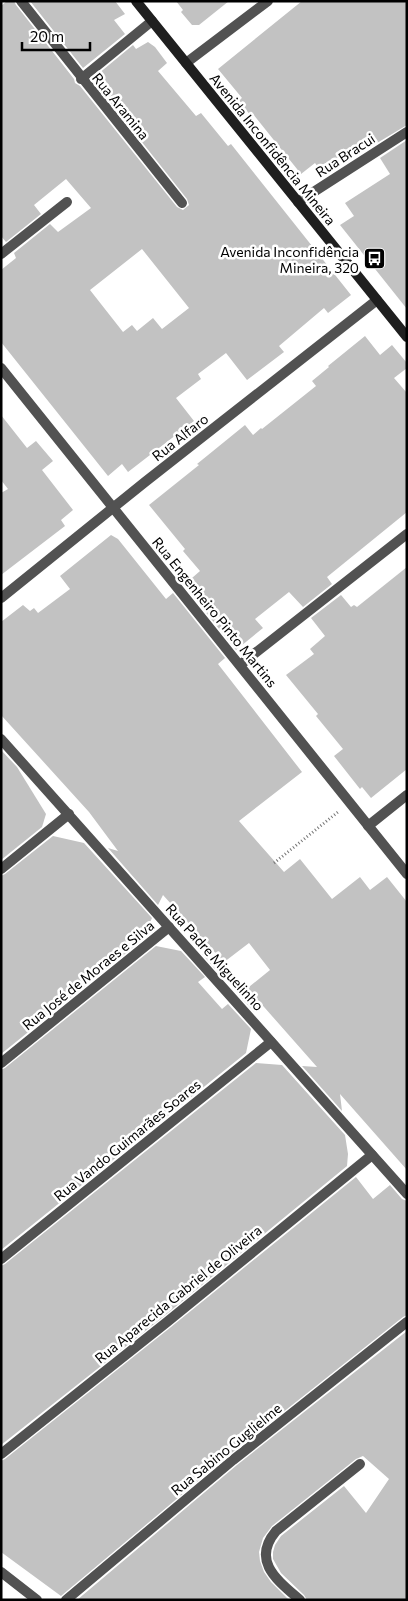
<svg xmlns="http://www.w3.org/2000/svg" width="408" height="1601" viewBox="0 0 408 1601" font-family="Commissioner,sans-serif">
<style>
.building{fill:#c2c2c2;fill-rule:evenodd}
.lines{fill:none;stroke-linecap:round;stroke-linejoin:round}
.path{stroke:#747474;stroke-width:3;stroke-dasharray:1 2.5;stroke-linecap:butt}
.lane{stroke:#525252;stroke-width:10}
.street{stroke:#525252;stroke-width:10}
.secondary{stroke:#1f1f1f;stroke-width:10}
.labels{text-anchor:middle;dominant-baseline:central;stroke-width:5;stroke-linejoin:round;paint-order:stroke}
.street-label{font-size:14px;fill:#000;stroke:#fff}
.poi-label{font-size:14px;fill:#000;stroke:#fff;text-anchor:end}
</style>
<rect width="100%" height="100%" fill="#fff"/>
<!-- building -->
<g class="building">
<path d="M7 1H14L16 5 74 79 75 83 80 86 177 207 183 210 189 205 187 199 92 79 133 45 136 49 148 42 155 47 167 63 158 71 196 116 201 113 228 146 231 144 351 295 328 313 324 308 279 346 284 352 247 380 226 353 198 374 201 379 176 398 194 421 128 472 122 464 108 476 1 342V270L16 258 14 253 50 224 58 232 91 208 66 179 34 205 41 214 6 242 1 236V6ZM142 249 189 308 162 329 153 318 137 331 132 325 123 332 90 290Z"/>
<path d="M30 1H115L125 14 114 20 125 34 83 68Z"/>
<path d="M176 1H229L199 25H192L181 12 183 10Z"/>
<path d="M302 1H407V125L372 146 367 138 320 170 315 163 301 174 253 114 250 115 239 100 242 98 218 69Z"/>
<path d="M407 140V309L340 225 354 216 345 203 390 174 380 158Z"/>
<path d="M365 336 380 355 392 345 407 363V368L394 378 407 393V512L327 577 332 584 303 607 289 592 255 619 263 628 236 650 184 585 200 571 183 551 185 549 149 505 199 465 197 464 245 425 253 435 261 428 262 429 316 386 312 381 329 367 328 366Z"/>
<path d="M1 415 27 448 36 441 53 461 42 470 73 510 61 520 65 526 1 575V493L8 489 1 480Z"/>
<path d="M111 535 118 539 166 599 173 593 225 658 218 664 302 772 239 821 284 872 300 859 332 899 360 877 370 890 387 877 407 902V1170L340 1094 342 1111 302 1066 317 1067 257 999 254 1012 239 995 270 970 249 943 215 969 202 954 220 958 163 895 158 905 108 848 118 851 89 812 1 715V622L23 605 30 611 34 608 38 613 70 589 60 576Z"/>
<path d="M407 567V769L371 798 362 787 360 789 334 756 343 749 316 716 318 714 286 675 314 654 310 649 325 636 311 618 341 595 351 607 354 605 357 607Z"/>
<path d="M1 750 17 767 46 814 42 827 1 860Z"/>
<path d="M53 836 84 843 152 918 141 941 1 1054V876L5 874Z"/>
<path d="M156 946 181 951 205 977 198 982 222 1009 228 1004 251 1029 246 1053 1 1250V1070L5 1068Z"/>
<path d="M256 1063 282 1065 345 1135 348 1154 347 1166 163 1317 1 1445V1266L5 1264Z"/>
<path d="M356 1177 373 1199 390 1185 402 1199 407 1201V1315L403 1317 229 1455 61 1596 1 1552V1461L5 1459 171 1327Z"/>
<path d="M407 1331V1600H307L304 1595 281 1573 273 1559V1552L275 1545 281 1536 344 1486 366 1513 389 1479 363 1456 356 1459 272 1526 263 1538 259 1552 260 1561 264 1572 271 1582 289 1600H77L237 1465Z"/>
</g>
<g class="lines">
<!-- path -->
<path class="path" d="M274 863 338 812"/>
<!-- lane -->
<path class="lane" d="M300 1600C277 1580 251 1561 276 1531L360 1464"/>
<!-- street -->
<g class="street">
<path d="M21 1 182 203"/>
<path d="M186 63 268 1"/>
<path d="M81 79 152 21"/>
<path d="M298 202 407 132"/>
<path d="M1 254 67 202"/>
<path d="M1 368 407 874"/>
<path d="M1 598 145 482 377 300"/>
<path d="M240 665 407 534"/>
<path d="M1 739 407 1194"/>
<path d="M368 826 407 795"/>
<path d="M1 869 69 814"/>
<path d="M1 1063 169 927"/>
<path d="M1 1259 271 1042"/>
<path d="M1 1454 167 1322 372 1155"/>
<path d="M1 1572 37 1600"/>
<path d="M66 1600 233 1460 407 1322"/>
</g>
<!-- secondary -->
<path class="secondary" d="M136 1 407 337"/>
</g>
<!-- icons -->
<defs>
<symbol id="bus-square" viewBox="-11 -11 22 22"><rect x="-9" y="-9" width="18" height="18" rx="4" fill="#000" stroke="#fff"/><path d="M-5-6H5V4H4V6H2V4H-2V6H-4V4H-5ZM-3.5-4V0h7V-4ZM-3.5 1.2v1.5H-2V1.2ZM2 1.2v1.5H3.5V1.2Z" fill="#fff"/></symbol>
</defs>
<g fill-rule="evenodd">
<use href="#bus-square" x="362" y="246" width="25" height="25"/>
</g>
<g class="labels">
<!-- street labels -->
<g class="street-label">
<text transform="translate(121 106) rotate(51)">Rua Aramina</text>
<text transform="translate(273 149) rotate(51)">Avenida Inconfidência Mineira</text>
<text transform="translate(345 155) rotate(-33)">Rua Bracui</text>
<text transform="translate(180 437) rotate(-38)">Rua Alfaro</text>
<text transform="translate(215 612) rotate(51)">Rua Engenheiro Pinto Martins</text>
<text transform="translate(215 957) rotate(48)">Rua Padre Miguelinho</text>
<text transform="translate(88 975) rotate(-39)">Rua José de Moraes e Silva</text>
<text transform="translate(127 1140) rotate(-39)">Rua Vando Guimarães Soares</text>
<text transform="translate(178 1294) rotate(-39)">Rua Aparecida Gabriel de Oliveira</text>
<text transform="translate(226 1449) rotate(-39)">Rua Sabino Guglielme</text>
</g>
<!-- poi labels -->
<g class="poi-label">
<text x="359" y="251">Avenida Inconfidência<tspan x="359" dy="16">Mineira, 320</tspan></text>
</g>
</g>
<!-- border -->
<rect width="408" height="1601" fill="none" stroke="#000000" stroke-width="5"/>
<!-- scale -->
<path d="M22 42v8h68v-8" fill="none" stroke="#000000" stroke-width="2.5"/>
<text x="30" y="42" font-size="15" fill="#000000" stroke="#ffffff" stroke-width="4" paint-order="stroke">20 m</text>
</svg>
